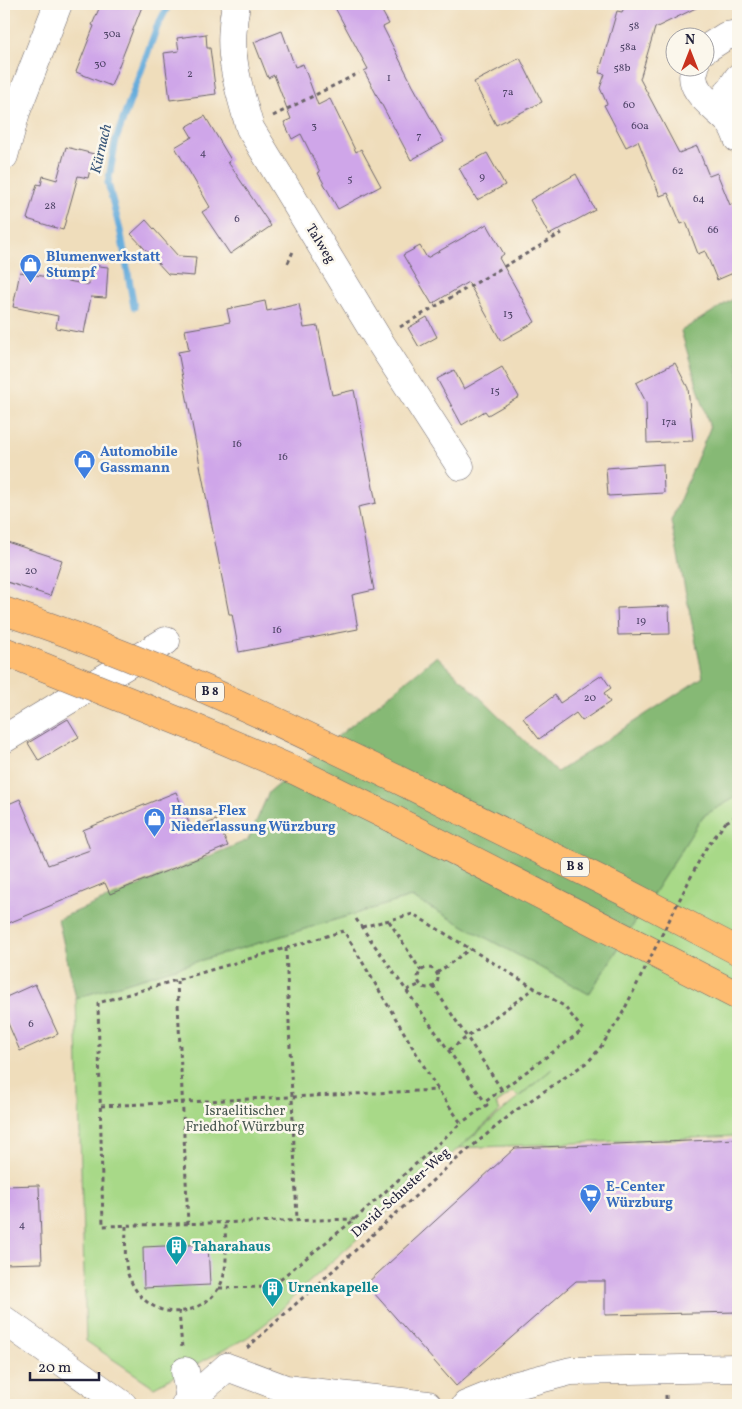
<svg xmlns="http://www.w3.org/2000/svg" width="742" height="1409" viewBox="0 0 742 1409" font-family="Vollkorn,serif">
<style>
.green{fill:#a8d988;stroke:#657e62}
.forest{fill:#86b974;stroke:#546e58}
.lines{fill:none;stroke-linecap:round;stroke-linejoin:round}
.stream{stroke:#64abdb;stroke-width:7}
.building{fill:#cfa6e9}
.minor-casing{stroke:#6a6368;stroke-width:29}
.highway-casing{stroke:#6a6368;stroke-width:29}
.path{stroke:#6a6368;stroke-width:3;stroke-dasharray:4 4;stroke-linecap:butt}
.minor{stroke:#fff;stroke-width:28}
.highway{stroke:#febc70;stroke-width:28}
.highway-bridge-casing{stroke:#6a6368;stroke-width:29;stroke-linecap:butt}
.path-bridge{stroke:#6a6368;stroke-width:3;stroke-dasharray:4 4;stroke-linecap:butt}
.highway-bridge{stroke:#febc70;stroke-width:28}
.labels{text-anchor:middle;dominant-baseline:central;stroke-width:5;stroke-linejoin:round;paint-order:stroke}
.number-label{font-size:11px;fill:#4d4366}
.shield{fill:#fbf7ec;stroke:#636270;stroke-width:1}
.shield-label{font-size:12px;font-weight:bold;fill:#22223b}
.street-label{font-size:14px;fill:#22223b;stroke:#fbf7ec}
.shop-label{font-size:14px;font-weight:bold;fill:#366cbe;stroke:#fbf7ec;text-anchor:start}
.park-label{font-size:14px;fill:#4a5952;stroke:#fbf7ec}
.culture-label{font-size:14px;font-weight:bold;fill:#0d838f;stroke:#fbf7ec;text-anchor:start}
.water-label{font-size:15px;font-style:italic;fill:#3c597b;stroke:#fbf7ec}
</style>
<rect width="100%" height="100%" fill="#fbf7ec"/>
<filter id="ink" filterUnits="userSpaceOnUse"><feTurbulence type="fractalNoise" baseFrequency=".02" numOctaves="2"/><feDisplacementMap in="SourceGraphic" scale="10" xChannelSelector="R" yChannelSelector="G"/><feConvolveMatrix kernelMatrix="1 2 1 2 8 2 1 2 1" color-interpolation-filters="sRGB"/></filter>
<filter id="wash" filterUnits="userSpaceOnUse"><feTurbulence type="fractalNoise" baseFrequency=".0096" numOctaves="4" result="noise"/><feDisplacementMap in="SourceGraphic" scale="20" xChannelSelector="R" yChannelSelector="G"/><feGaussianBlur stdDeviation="1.12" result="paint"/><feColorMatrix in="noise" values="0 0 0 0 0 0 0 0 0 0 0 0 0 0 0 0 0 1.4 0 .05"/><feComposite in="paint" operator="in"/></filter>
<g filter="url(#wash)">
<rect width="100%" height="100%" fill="#efddbb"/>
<!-- green -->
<path class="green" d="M738 796V1136L459 1148 552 1069 518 1097 513 1092 496 1104 500 1111 298 1292 274 1317 248 1337 154 1387 86 1341 76 998 411 897 589 994 703 816Z"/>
<!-- forest -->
<path class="forest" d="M738 296V796L703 816 589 994 411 897 76 998 58 919 248 840 269 792 437 656 557 772 703 677 671 521 710 428 681 331Z"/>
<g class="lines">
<!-- stream -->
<path class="stream" d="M134 307 121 234 108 183 116 139 157 27 169 4"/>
</g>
<g id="blocks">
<!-- building -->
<g class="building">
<path d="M101 4H143L111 86 76 72 94 26 92 25Z"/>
<path d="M333 4H378L389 24 383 27 413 86 444 142 411 160 364 71 368 69Z"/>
<path d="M626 4H704L655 28 640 79 679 153 697 146 709 176 717 173 730 205 738 201V271L717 280 705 251 698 254 686 222 681 224 668 193 660 196 638 141 626 147 604 105 607 104 600 88 605 74 599 73 617 11 622 12Z"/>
<path d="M282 31 295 67 303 64 318 105 330 99 356 152 361 149 381 186 338 209 318 173 320 172 301 134 292 139 284 122 291 119 274 75 268 78 254 42Z"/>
<path d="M206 34 207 48H210L216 94 170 100 164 53 179 51 177 38Z"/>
<path d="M520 58 542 102 496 125 474 82Z"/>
<path d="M205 116 231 160 228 162 271 226 230 254 202 212 210 207 175 147 192 137 186 127Z"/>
<path d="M66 147 94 154 88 178 78 176 63 230 27 219 37 184 41 185 43 176 57 180Z"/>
<path d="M487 153 505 185 477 200 459 168Z"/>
<path d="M576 174 595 210 549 235 530 200Z"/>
<path d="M146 220 178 256 196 257 194 276 168 274 131 234Z"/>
<path d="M487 224 504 254 499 258 535 322 501 341 468 282 432 304 403 255 420 246 427 258Z"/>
<path d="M90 265 108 267 106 298 91 297 84 333 56 328 58 316 13 307 20 272 89 285Z"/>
<path d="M265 301 267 311 299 304 304 328 318 326 332 395 354 390 376 503 358 507 374 590 352 595 358 629 239 652 232 614H229L178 352 189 350 185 330 230 322 227 309Z"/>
<path d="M427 317 437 337 419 347 408 328Z"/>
<path d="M675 363 688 388 693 441 647 443 646 402 636 383Z"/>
<path d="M502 367 519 397 488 415 485 411 462 425 437 379 454 370 464 389Z"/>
<path d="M663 464 664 493 608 496 606 468Z"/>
<path d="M4 541 62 560 50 596 4 581Z"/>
<path d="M669 606 670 634 618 635 617 608Z"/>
<path d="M602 675 611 688 604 693 610 702 582 721 576 713 539 739 523 718 555 695 560 703Z"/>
<path d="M68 719 79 737 39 761 28 743Z"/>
<path d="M176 792 192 830 216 820 228 846 110 894 105 883 4 925V806L20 799 48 865 90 850 83 830Z"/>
<path d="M35 984 58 1034 20 1051 4 1014V998Z"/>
<path d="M738 1139V1312L605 1315V1281H576L456 1386 366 1284 515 1148Z"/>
<path d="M39 1185 42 1263 4 1264V1186Z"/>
<path d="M208 1244 210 1285 144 1288 143 1247Z"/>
</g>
</g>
</g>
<g filter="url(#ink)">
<use href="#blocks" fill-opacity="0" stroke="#6a6368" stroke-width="1"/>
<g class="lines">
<defs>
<g id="minor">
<path d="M236 4C235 11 233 19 233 27 229 61 241 96 250 128L378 339 460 466"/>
<path d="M704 50 726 36 738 34"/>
<path d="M695 68C685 91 719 109 731 124 734 128 736 134 738 139"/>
<path d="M717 110 738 78"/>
<path d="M4 156 16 112 58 4"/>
<path d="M4 739 166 641"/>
<path d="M4 1320 123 1405"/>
<path d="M185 1371 190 1399"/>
<path d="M185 1405 227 1367 286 1389 428 1405"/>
<path d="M466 1405 513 1386 571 1371 738 1368"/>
</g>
<g id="highway">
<path d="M411 786 623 891 738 951"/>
<path d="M395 820 738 996"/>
</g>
</defs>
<!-- minor casing -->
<use href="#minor" class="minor-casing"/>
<!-- highway casing -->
<use href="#highway" class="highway-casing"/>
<!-- path -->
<g class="path">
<path d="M273 116 359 73"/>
<path d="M288 263 294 249"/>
<path d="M400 327 562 233"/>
<path d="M726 822 738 815"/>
<path d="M356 919 485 1102"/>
<path d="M389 921 421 971"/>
<path d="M362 927 413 914 564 1006 583 1030 485 1102 487 1105 461 1123"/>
<path d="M286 948 297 1221"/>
<circle cx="428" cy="978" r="10"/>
<path d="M437 973 470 949"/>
<path d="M177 981 188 1224"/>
<path d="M433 986 502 1090"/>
<path d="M407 990 421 984"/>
<path d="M449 1050 535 988"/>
<path d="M101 1106 438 1090"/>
<path d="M126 1226C126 1242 123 1265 130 1279 135 1291 143 1301 155 1307 181 1321 219 1303 224 1274 228 1258 225 1240 225 1224"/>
<path d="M219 1288 270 1287 355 1219 461 1123 438 1090 344 931 98 1003 103 1226 355 1219"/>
<path d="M179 1311 182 1348"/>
<path d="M247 1348 452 1163 515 1111 589 1061 600 1048"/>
<path d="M666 1395V1405"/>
</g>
<!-- minor -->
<use href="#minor" class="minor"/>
<!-- highway -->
<use href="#highway" class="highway"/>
<defs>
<g id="highway-bridge">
<path d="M4 611C144 657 278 721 411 786"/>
<path d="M4 651 193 727 298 772 395 820"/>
</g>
</defs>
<!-- highway-bridge casing -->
<use href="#highway-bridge" class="highway-bridge-casing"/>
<!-- path-bridge -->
<path class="path-bridge" d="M600 1048 620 1018 704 851 726 822"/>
<!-- highway-bridge -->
<use href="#highway-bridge" class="highway-bridge"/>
</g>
</g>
<!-- icons -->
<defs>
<symbol id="shop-pin" viewBox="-11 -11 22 30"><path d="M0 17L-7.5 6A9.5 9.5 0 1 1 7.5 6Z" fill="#3f7fe0" stroke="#fbf7ec"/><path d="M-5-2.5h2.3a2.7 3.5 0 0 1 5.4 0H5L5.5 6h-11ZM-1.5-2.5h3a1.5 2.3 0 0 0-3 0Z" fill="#fff"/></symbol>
<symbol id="supermarket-pin" viewBox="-11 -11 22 30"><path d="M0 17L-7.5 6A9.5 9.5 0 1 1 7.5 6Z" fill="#3f7fe0" stroke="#fbf7ec"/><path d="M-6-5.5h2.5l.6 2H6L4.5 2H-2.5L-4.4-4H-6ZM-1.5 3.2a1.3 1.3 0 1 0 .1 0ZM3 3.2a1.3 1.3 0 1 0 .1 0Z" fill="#fff"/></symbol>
<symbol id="building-pin" viewBox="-11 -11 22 30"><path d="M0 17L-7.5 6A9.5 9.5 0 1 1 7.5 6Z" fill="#0f9aa8" stroke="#fbf7ec"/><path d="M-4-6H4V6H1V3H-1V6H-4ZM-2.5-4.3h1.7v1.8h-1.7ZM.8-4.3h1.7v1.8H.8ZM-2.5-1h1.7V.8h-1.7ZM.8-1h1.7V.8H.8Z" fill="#fff"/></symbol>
</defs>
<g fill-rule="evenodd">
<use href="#shop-pin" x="18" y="252" width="25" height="34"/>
<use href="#shop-pin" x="72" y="448" width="25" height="34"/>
<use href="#shop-pin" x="142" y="806" width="25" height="34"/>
<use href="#supermarket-pin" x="578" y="1182" width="25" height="34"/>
<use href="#building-pin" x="164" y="1234" width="25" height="34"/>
<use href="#building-pin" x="260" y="1276" width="25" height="34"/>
</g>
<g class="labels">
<!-- number labels -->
<g class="number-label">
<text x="634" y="26">58</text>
<text x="112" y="34">30a</text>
<text x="628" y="47">58a</text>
<text x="100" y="64">30</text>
<text x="622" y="68">58b</text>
<text x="190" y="74">2</text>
<text x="389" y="78">1</text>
<text x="508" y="92">7a</text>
<text x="629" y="105">60</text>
<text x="314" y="126">3</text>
<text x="640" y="126">60a</text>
<text x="419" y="136">7</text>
<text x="203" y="153">4</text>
<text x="678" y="171">62</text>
<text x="482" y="177">9</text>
<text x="350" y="179">5</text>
<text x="699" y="199">64</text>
<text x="50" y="206">28</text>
<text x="237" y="219">6</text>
<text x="713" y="230">66</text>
<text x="508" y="314">13</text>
<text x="495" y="391">15</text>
<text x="669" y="422">17a</text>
<text x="237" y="444">16</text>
<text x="283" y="457">16</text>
<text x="31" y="571">20</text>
<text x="641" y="621">19</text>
<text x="277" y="630">16</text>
<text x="590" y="698">20</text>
<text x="31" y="1024">6</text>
<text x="22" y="1225">4</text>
</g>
<!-- shield labels -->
<g class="shield">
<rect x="196" y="682.5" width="28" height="19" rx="4"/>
<rect x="561" y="857.5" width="28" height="19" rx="4"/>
</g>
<g class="shield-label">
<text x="210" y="692">B 8</text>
<text x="575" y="867">B 8</text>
</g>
<!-- street labels -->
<g class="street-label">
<text transform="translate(320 244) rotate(58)">Talweg</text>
<text transform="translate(401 1193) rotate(-42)">David-Schuster-Weg</text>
</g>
<!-- shop labels -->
<g class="shop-label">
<text x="46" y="257">Blumenwerkstatt<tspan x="46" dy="16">Stumpf</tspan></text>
<text x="100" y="452">Automobile<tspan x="100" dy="16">Gassmann</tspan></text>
<text x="171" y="811">Hansa-Flex<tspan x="171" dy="16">Niederlassung Würzburg</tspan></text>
<text x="606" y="1187">E-Center<tspan x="606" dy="16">Würzburg</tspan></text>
</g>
<!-- park labels -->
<g class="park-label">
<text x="245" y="1111">Israelitischer<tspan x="245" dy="16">Friedhof Würzburg</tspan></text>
</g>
<!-- culture labels -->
<g class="culture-label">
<text x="192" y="1247">Taharahaus</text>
<text x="288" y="1288">Urnenkapelle</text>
</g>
<!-- water labels -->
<g class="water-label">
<text transform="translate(102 149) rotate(-77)">Kürnach</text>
</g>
</g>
<!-- margin -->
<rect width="742" height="1409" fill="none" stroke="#fbf7ec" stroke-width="20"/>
<!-- north arrow -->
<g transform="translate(690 52)"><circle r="24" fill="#fbf7ec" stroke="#a4a2a5"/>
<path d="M0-4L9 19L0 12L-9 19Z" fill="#c8321e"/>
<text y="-8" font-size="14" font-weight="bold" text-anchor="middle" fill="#22223b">N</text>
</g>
<!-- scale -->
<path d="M30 1372v8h69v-8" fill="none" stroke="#22223b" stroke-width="2.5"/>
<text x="38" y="1372" font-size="15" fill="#22223b" stroke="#fbf7ec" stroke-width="4" paint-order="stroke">20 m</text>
</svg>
